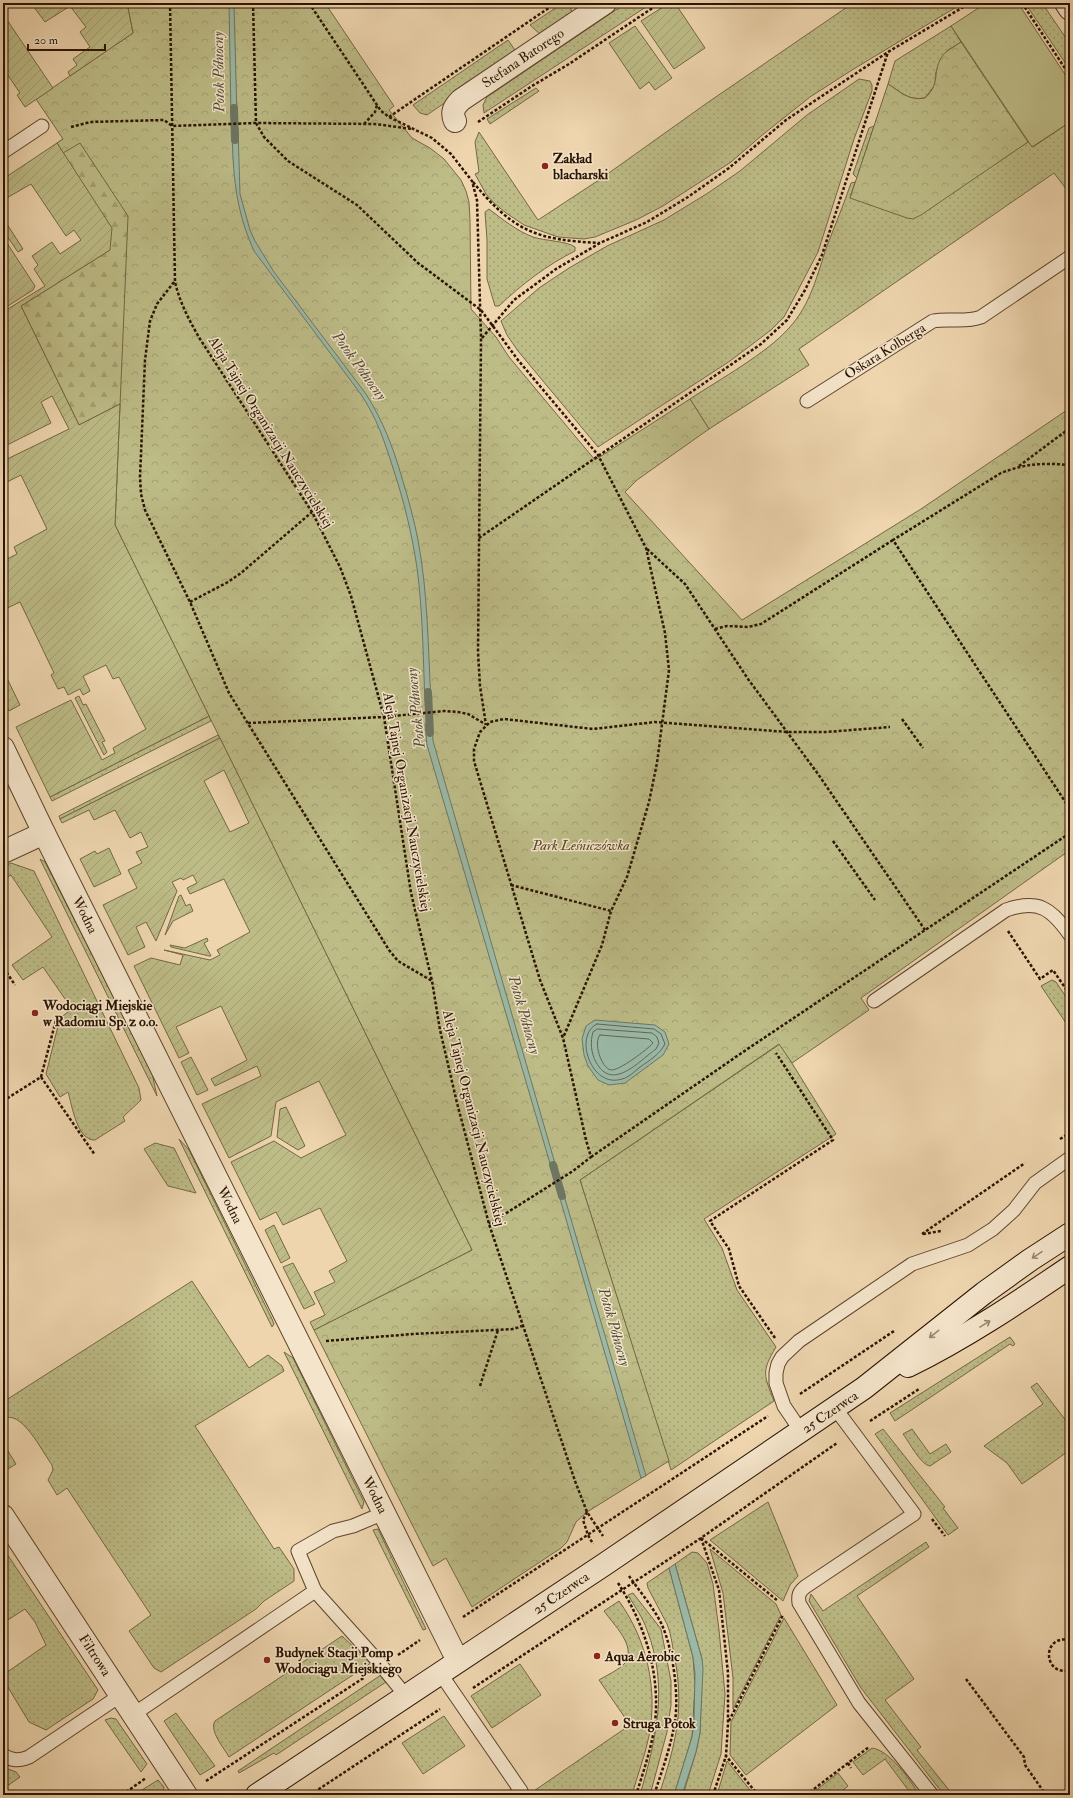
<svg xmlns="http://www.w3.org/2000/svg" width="1073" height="1798" viewBox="0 0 1073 1798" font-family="'IM FELL Double Pica',serif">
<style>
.grass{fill:url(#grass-dots);stroke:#746844}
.forest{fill:url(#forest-firs);stroke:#746844}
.park{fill:url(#park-crowns);stroke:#746844}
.garden{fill:url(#garden-furrows);stroke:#746844;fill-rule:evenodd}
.pitch{fill:#bdbc87;stroke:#746844}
.water{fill:#9ab9a7;stroke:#6d7764}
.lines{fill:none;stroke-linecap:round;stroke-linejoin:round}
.shore{stroke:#626654;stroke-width:1}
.stream{stroke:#6d7764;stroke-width:8}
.lane-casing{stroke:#5b442c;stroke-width:15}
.street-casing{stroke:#5b442c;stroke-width:24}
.secondary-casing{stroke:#2a1400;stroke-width:24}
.path{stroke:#2a1400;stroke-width:2.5;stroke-dasharray:3 2;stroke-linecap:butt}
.lane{stroke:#f4e4ca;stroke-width:13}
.street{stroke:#f4e4ca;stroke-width:22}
.secondary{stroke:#f4e4ca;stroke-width:22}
.oneway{stroke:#99866f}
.poi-dot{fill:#8f2418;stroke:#f4e4ca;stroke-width:1.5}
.labels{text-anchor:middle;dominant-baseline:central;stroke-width:3;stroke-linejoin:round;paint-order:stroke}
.street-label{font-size:14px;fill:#2a1400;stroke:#f4e4ca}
.poi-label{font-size:14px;font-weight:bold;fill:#2a1400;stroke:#f4e4ca;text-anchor:start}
.park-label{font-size:14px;font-style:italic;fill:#564628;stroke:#f4e4ca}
.water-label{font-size:15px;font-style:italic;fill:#514e3a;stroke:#f4e4ca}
</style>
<defs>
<pattern id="grass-dots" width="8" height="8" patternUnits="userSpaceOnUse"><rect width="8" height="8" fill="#bdbc87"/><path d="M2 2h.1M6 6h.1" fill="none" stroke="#a3a173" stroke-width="1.8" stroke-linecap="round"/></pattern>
<pattern id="forest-firs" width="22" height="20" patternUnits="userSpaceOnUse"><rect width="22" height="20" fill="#bdbc87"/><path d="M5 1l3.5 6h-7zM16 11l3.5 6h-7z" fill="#a3a173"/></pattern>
<pattern id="park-crowns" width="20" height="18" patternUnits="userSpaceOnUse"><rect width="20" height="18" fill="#bdbc87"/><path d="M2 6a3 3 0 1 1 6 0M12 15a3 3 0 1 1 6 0" fill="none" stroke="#a3a173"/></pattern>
<pattern id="garden-furrows" width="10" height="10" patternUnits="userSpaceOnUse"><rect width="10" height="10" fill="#bdbc87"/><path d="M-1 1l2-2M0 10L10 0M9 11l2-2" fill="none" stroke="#a3a173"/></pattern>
</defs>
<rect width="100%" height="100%" fill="#eed5ae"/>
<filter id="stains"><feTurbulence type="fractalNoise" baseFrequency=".005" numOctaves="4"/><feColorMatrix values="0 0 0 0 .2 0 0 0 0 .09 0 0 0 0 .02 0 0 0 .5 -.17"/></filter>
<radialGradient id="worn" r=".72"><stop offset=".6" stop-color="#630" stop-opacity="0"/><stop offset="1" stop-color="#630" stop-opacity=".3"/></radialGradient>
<!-- grass -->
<g class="grass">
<path d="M563 3H569L573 15 542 36 530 25Z"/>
<path d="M626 3H652L484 113 483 105 487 97Z"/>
<path d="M853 3H963L852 70 810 97 761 136 731 162 663 206 636 220 595 237 584 239 558 237 524 225 506 213 494 203 486 194 475 174 479 172 475 142 479 132 538 220 599 180 707 103Z"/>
<path d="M1025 3H1042L1070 44V70Z"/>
<path d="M951 26 961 42 948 50 936 72 935 85 925 98C908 101 901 92 888 84L895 61Z"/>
<path d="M508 40 517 53 427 115 420 113 413 105Z"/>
<path d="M859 79 870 81 872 85V91L854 139 818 252 784 317 771 330 730 361 598 447 518 351 507 335 501 321 539 288 569 268 607 246 664 220 708 193 740 171 807 115Z"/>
<path d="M536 88 539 91 490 124 487 119Z"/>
<path d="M1070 122V194L1054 173 799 349 809 365 709 429 690 399C720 379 766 354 789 328 811 304 817 275 827 246 835 225 844 204 851 183L855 182 850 198 996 163 1028 142 1033 147Z"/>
<path d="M874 126 857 178 853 174 869 128Z"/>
<path d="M489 209C502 219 517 231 533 237 545 241 567 241 575 247V251C547 265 522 284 499 306H495L487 279V240L485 212Z"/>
<path d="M209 716 211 721 52 801 50 797Z"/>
<path d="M218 735 220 738 60 819 59 816Z"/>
<path d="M40 859 45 862 152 1073 157 1096Z"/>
<path d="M11 863 34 871 139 1088 141 1100 123 1117 125 1121 95 1140C77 1141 72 1105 68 1092L60 1097 46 1074 60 1018 72 1009 43 967 23 980 12 965 52 937 11 875 3 880V867Z"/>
<path d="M1052 980 1056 982 1070 1003V1020L1066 1023 1041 986Z"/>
<path d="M780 1044 836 1134 704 1219 722 1248 737 1290 776 1347C761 1372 764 1375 774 1401L671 1470 580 1180Z"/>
<path d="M179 1139 189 1150 272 1319 274 1324 272 1327Z"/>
<path d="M155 1143 174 1148 196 1193 168 1186 144 1149Z"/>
<path d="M192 1281 249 1368 268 1355 282 1366 284 1371 195 1426 274 1549 279 1547 294 1569V1581L264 1601 256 1609 161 1672 154 1668 129 1631 151 1615 67 1488 57 1495 48 1480 53 1470 52 1465C43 1453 20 1406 3 1420V1402Z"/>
<path d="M1010 1337 1015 1344 1013 1346 1010 1344 895 1421 890 1413Z"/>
<path d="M284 1352 293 1358 364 1502 362 1509Z"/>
<path d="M1037 1383 1070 1426V1450L1022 1484 1007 1463 984 1446 1043 1404 1031 1387Z"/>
<path d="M883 1429 945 1507 943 1508 958 1528 948 1535 875 1434Z"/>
<path d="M912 1429 930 1454 946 1444 951 1452 930 1466C921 1465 909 1442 903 1434Z"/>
<path d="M3 1443 16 1464 3 1472Z"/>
<path d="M768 1502 798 1576 790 1585 783 1601 710 1540Z"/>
<path d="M378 1529 426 1629 423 1630 373 1530Z"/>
<path d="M926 1542 929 1547 857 1596 914 1679 885 1700 921 1747 917 1750 953 1795H944L861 1688 809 1601 811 1594 823 1611Z"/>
<path d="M3 1548 98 1690 93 1699 46 1730 29 1722 3 1679V1675L46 1645 35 1622 25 1609 3 1623Z"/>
<path d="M710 1549 776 1604 781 1615 733 1709V1678L723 1593Z"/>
<path d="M692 1552 698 1553 707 1563 713 1584 719 1630 725 1694 721 1754 708 1795H683L696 1752 700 1733 702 1659 675 1564Z"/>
<path d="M669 1568 693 1657 695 1685 692 1737 674 1795H659C676 1743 685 1709 674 1654 672 1644 671 1633 667 1624 661 1612 654 1600 648 1588L647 1583Z"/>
<path d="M633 1593 661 1629 671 1681V1705L667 1732 650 1795H640C656 1739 669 1687 647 1630 643 1618 635 1607 628 1595Z"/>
<path d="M619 1601C647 1640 658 1689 649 1736 645 1756 637 1776 632 1795H528L630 1725 599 1680C607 1675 619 1670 625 1663 637 1646 613 1624 604 1611Z"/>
<path d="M784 1618 837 1705 746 1775 730 1755 731 1722Z"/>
<path d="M342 1636 371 1663 229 1757C224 1748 209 1731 215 1721Z"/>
<path d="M520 1664 541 1695 492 1728 471 1696Z"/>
<path d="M381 1675 386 1682 276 1755 274 1753 239 1773 238 1771Z"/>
<path d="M176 1713 215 1766 200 1775 164 1721Z"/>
<path d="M444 1716 465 1746 423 1774 402 1743Z"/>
<path d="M111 1718 116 1719 147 1764 141 1772 105 1720Z"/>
<path d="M872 1748C889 1750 911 1780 919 1795H904L909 1791 885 1759 863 1775 853 1762Z"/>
<path d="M727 1761 754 1795H717Z"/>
<path d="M3 1767 16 1772 20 1777 3 1789Z"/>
<path d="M838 1773 848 1786 837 1795H810Z"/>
<path d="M158 1780 164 1787 163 1795H134Z"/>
</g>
<!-- forest -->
<path class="forest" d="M150 127 115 525 120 404 79 425 21 306 110 250 57 143 74 132Z"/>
<!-- park -->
<g class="park">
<path d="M127 3H325L394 106 389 110 412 138 430 148 444 159 461 180 466 191 469 202 470 220 471 309 496 337 509 357 595 460 690 399 709 429 637 480 625 492 742 620 921 509 1070 408V850L861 998 869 1010 792 1063 779 1044 580 1180 669 1461 587 1512 576 1522 567 1542 561 1548 472 1607 446 1558 433 1566 314 1330 472 1250 115 525 128 216 80 143 63 153 57 143 63 139 36 99 133 33Z"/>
<path d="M961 42 1028 142 921 215 913 219 907 218 850 198 888 84C901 92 908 101 925 98 941 83 932 74 941 58 945 51 954 47 961 42Z"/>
</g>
<!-- garden -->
<g class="garden">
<path d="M31 3H127L133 33 70 76 68 72 77 65 73 59 90 47 80 32 86 27 70 6 45 22Z"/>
<path d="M669 3H675L705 48 674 69 641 21Z"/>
<path d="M3 14 53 88 25 107 17 95 20 93 3 68Z"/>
<path d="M635 26 672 78 655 90 649 82 640 89 609 43Z"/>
<path d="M57 143 112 228 110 250 21 306 79 425 120 404 115 525 209 716 50 797 16 727 71 700 102 760 115 753 113 748 146 729 119 677 113 679 106 665 83 676 90 691 83 695 80 689 68 695 64 687 58 689 51 675 54 673 20 602 3 610V551L7 559 17 554 14 547 47 529 21 475 3 484V461L69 429 52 396 41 402 51 423 3 447V312L45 286 34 269 38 265 32 256 52 242 60 254 81 240 74 230 66 236 31 184 5 199 3 196V179Z"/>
<path d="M3 218 23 249 18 252 4 232Z"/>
<path d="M3 237 35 286 33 290 3 309Z"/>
<path d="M3 670 20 705 9 711 3 699Z"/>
<path d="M79 696 83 705 86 704 105 741 102 742 107 752 104 755 75 698Z"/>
<path d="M220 738 472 1250 314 1330 310 1322 325 1315 314 1292 335 1282 329 1271 347 1261 320 1208 283 1225 276 1212 260 1220 231 1162 274 1141 301 1158 346 1135 319 1081 276 1102 271 1136 229 1158 202 1104 261 1076 257 1066 215 1086 211 1079 247 1060 221 1006 176 1027 189 1053 179 1058 134 966 151 958 180 965 183 955 164 950 210 960 220 955 217 950 250 932 224 879 190 894 187 888 197 883 193 875 183 880 181 878 172 882 177 891 156 941 146 922 136 927 145 947 128 955 103 905 137 888 128 870 142 863 136 852 148 847 141 832 130 838 115 810 94 820 89 810 62 823 60 819ZM224 770 249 823 230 832 204 781Z"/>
<path d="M109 848 121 874 94 887 80 859 95 851 97 854Z"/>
<path d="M181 895 186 906 190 904 193 911 173 921 165 935 179 896Z"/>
<path d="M207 938 208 941 204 943 211 956H209L171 947 170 945 185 948Z"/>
<path d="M191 1057 208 1090 197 1095 181 1062Z"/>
<path d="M286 1107 305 1146 298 1150 277 1137 280 1109Z"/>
<path d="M274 1225 290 1258 281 1263 265 1230Z"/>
<path d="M293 1263 315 1304 304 1309 283 1267Z"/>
</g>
<!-- pitch -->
<path class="pitch" d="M986 3H1018L1070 82V122L1032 147 951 26Z"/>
<!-- water -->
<g class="water">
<path d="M229 3H234L237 118H231Z"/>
<path d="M232 129H238L240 194 250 230 255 241 274 272 366 394C383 421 393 447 402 478 408 498 414 519 418 540 428 593 428 648 431 701L425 702C423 658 423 612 417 568 412 534 404 501 393 468 384 440 377 418 360 393L254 251C235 209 233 173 232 129Z"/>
<path d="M432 723 433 741 558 1174 554 1177 427 745 425 724Z"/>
<path d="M595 1020 655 1025 665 1032 669 1044 663 1055 625 1083 609 1085 598 1080 588 1066 584 1055 582 1039 586 1026Z"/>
<path d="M561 1185 646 1476 641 1478 557 1188Z"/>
<path d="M675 1564 702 1659 703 1669 700 1733 696 1752 682 1795H674L692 1737 694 1724 695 1673 693 1657 669 1568Z"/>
</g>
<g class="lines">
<!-- shore -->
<g class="shore">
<path d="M597 1024 654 1029 661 1034 665 1044C659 1055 650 1060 640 1067 635 1071 628 1078 622 1079 591 1089 573 1035 597 1024Z"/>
<path d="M598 1029 652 1033 657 1037 659 1043 656 1049C638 1062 612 1092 596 1062 591 1053 590 1042 593 1032Z"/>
<path d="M600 1035 649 1039 653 1043C648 1049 619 1071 611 1070 601 1068 593 1042 600 1035Z"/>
</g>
<!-- stream -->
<g class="stream">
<path d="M234 108 235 140"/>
<path d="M428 692 430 733"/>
<path d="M553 1165 562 1196"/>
</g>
<defs>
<g id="lane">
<path d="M3 152 42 126"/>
<path d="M807 401 933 321C949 318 965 323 981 317L1070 257"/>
<path d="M874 1001 1006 910C1038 899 1051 908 1070 935"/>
<path d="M835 1408 914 1514 805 1587C799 1592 798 1595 799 1603L859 1703 932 1795"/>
<path d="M801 1431 784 1406 776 1383V1373L778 1364 782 1357 799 1341 912 1264 968 1245 993 1229 1014 1210 1035 1183 1070 1158"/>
<path d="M384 1513 353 1526 333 1531 298 1551 315 1591 376 1659 406 1696"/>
<path d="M440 1673 521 1791 515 1795"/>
<path d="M134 1714 315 1591"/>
<path d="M3 1755C12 1761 19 1761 29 1757L121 1695"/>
</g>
<g id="street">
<path d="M1066 3 1070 9"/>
<path d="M455 121C451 112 454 107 461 100L605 3"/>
<path d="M3 748 44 833 458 1661"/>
<path d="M3 852 44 833"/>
<path d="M3 1516 186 1795"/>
</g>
<g id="secondary">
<path d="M908 1366C965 1338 1017 1303 1070 1267"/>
<path d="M257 1795 605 1564 864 1388 984 1293 1030 1260 1070 1234"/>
</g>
</defs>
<!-- lane casing -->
<use href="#lane" class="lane-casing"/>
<!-- street casing -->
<use href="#street" class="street-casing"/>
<!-- secondary casing -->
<use href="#secondary" class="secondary-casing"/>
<!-- path -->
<g class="path">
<path d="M170 3 175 282C180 303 189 320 200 339L312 512 340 567 351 596 384 717 411 893 432 981 440 1030 457 1103 489 1224 575 1481 587 1512 603 1536"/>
<path d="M253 3 256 123 264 137 288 161 357 205 418 263 481 310 518 360 598 455 646 548 665 633 669 670 657 763 649 802 627 877 611 911 602 945 563 1038"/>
<path d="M309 3 381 111 389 117 432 138 451 154 472 181 477 200 481 338 478 652 480 686 486 725"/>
<path d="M1022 3 1070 76"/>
<path d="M389 117 556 3"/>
<path d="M478 122 532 86 569 64 660 3"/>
<path d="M364 124 375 112 377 105"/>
<path d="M71 127 90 122 164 120 172 126 256 123 375 124 412 129"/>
<path d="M473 182C514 232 537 240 600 243"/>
<path d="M174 282 157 304 150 321 145 360 140 477 141 494 145 510 190 602 229 693 389 950 398 961 432 981"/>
<path d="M482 338 514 300 556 269 600 243 647 222 688 197 729 168 786 120 888 52 970 3"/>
<path d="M1070 465C1043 463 1027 463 1001 473L893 540 1070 809"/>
<path d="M1019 466 1070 428"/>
<path d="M479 538 761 344 787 320 805 290 822 255 888 52"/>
<path d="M647 549 685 584 748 679 818 774 925 930"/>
<path d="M190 602 228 582 241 573 312 512"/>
<path d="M715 629 727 626 748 627 761 624 893 540"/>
<path d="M902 719 923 748"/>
<path d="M248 723 384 717 444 711 458 712 468 714 485 724"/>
<path d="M833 841 875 900"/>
<path d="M511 885 611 911"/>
<path d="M1008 931 1040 979 1053 970 1070 995"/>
<path d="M3 971 5 970 15 985"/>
<path d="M41 1077 56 1020"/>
<path d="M3 1101 41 1077 95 1155"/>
<path d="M1060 1139 1070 1133"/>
<path d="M591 1157 743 1052 1070 833"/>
<path d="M489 1224 573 1171 591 1157 586 1140 563 1038 540 980 474 761V749L480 732 490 722 504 719 593 729 655 722 788 732H826L890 727"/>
<path d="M922 1234 1025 1163"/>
<path d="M923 1234 941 1231"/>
<path d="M775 1338 739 1286 729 1249 710 1221 833 1140 776 1053"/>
<path d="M326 1341 413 1334 514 1329 522 1326"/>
<path d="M480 1386 498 1330"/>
<path d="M800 1394 894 1331"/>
<path d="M870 1421 919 1389"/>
<path d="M587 1512 583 1520 588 1535 593 1544"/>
<path d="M932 1519 945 1536"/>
<path d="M701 1538 719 1590 728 1673V1723L726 1756 758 1795"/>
<path d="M701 1538 778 1601"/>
<path d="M629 1576C640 1592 654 1608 662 1625 673 1650 679 1694 675 1721 671 1746 662 1771 654 1795"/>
<path d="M618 1583C646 1626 662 1678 654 1730 650 1752 643 1773 636 1795"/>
<path d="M463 1617 768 1416"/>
<path d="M1070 1640C1041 1634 1043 1677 1070 1670"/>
<path d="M398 1655 420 1640"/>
<path d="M966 1679 1024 1757 1025 1765 1046 1795"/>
<path d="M473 1688 701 1538 837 1443"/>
<path d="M729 1721 783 1615"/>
<path d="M848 1763 851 1768"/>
<path d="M206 1781 365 1677"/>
<path d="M122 1795 146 1778"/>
<path d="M310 1795 440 1709"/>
<path d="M713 1795 726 1756"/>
<path d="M806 1795 869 1747"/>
</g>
<!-- lane -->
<use href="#lane" class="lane"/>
<!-- street -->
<use href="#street" class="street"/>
<!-- secondary -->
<use href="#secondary" class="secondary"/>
</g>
<!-- one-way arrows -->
<defs><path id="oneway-shaft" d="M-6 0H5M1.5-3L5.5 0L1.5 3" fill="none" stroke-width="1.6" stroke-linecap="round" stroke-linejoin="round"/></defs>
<g class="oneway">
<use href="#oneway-shaft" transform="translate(1037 1255) rotate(146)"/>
<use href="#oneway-shaft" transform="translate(985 1324) rotate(-31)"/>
<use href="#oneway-shaft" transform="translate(934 1334) rotate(142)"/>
</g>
<!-- markers -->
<g class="poi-dot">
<circle cx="545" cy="166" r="4"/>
<circle cx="35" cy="1013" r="4"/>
<circle cx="597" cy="1656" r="4"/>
<circle cx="267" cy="1660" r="4"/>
<circle cx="615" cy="1723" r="4"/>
</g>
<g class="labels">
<!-- street labels -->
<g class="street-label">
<text transform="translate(523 58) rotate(-34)">Stefana Batorego</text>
<text transform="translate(885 351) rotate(-32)">Oskara Kolberga</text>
<text transform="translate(271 432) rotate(58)">Aleja Tajnej Organizacji Nauczycielskiej</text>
<text transform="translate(407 802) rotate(80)">Aleja Tajnej Organizacji Nauczycielskiej</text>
<text transform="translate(85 915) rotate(63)">Wodna</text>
<text transform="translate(474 1118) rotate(76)">Aleja Tajnej Organizacji Nauczycielskiej</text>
<text transform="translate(230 1205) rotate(63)">Wodna</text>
<text transform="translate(830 1412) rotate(-34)">25 Czerwca</text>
<text transform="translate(375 1495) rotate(63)">Wodna</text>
<text transform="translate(561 1593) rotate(-34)">25 Czerwca</text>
<text transform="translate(95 1655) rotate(57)">Filtrowa</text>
</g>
<!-- poi labels -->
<g class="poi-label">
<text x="553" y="158">Zakład<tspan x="553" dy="16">blacharski</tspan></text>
<text x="43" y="1005">Wodociągi Miejskie<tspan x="43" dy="16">w Radomiu Sp. z o.o.</tspan></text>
<text x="275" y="1652">Budynek Stacji Pomp<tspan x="275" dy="16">Wodociągu Miejskiego</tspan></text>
<text x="605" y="1656">Aqua Aerobic</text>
<text x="623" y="1723">Struga Potok</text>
</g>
<!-- park labels -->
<g class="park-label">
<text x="581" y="845">Park Leśniczówka</text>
</g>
<!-- water labels -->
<g class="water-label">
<text transform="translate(219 72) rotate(-91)">Potok Północny</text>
<text transform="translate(359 366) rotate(54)">Potok Północny</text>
<text transform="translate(416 708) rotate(-96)">Potok Północny</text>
<text transform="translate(524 1015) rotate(74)">Potok Północny</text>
<text transform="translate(614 1327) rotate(74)">Potok Północny</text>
</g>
</g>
<!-- margin -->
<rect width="1073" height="1798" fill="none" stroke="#eed5ae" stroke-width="16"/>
<rect x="4" y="4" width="1065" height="1790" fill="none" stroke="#2a1400" stroke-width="2"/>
<rect x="8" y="8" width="1057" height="1782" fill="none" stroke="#2a1400"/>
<!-- scale -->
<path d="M28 44v6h77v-6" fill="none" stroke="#2a1400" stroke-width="2"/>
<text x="34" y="44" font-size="12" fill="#2a1400" stroke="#f4e4ca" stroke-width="3" paint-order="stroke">20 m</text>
<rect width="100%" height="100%" filter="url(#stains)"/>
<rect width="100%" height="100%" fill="url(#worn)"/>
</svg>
